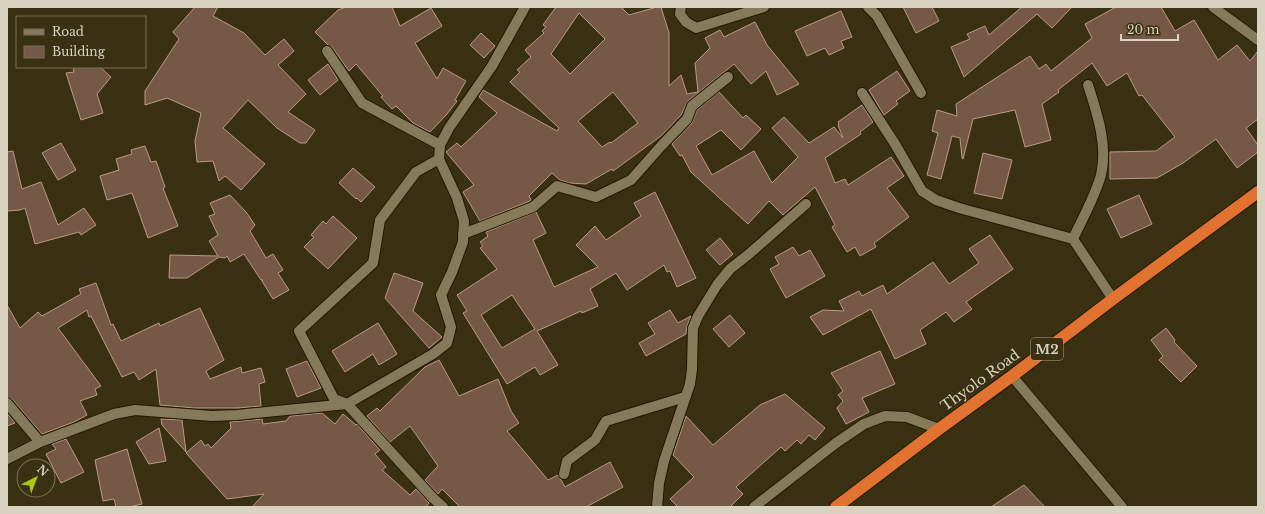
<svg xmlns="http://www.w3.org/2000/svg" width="1265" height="514" viewBox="0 0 1265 514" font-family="'Libre Baskerville',serif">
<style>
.building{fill:#755846;stroke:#ba9a85;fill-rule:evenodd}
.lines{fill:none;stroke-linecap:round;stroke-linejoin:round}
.street-casing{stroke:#211800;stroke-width:12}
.highway-casing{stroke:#211800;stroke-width:14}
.street{stroke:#857b5a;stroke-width:10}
.highway{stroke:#e17230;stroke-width:12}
.labels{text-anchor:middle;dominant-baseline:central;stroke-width:3;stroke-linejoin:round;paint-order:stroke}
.shield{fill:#3a3112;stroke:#a9a28c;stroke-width:1}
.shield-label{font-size:13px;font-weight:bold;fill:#d8d2c1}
.street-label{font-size:14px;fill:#d8d2c1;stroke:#3a3112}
</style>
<rect width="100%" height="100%" fill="#3a3112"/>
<!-- building -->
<g class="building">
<path d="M195 7H218L213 16 244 33 265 55 284 39 294 51 278 65 306 94 288 112 315 130 306 143H300L277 128 248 100 223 128 265 164 241 190 225 176 219 181 213 161 197 162 195 141 201 113 167 98 145 105V91L179 39 173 32Z"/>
<path d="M346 7H392L400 26 431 8 442 26 415 43 437 79 443 68 466 81 455 100 457 101 447 114 430 132 413 123 396 106 392 109 381 97 383 96 356 64 349 71 332 47 328 45 315 32 338 10Z"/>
<path d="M556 7H621L629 15 657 7H661L669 33V86L681 75 687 94 698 92 695 63 710 48 705 38 720 30 724 37 755 22 767 45 799 84 777 95 766 71 751 84 734 64 688 101 681 115 661 136 613 171 612 169 586 184 569 183 560 180 552 173 529 196 531 200 530 201 480 221 463 192 474 185 446 152 457 143 461 147 497 113 479 97 483 90 557 131 559 128 510 82 520 72 517 70 531 57 525 50 544 33 542 31 546 27 543 25ZM579 13 605 39 570 74 551 54ZM613 92 638 123 611 143 610 142 602 147 578 121Z"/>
<path d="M903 7H932L939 21 916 33Z"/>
<path d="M1022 7H1072L1052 28 1037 14 964 77 951 47 970 39 967 34 985 26 989 35Z"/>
<path d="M1116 7H1161L1175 31 1194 20 1218 60 1237 45 1250 61 1258 51V119L1246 128 1258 145V152L1237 168 1216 139 1183 163 1157 178 1110 179V152L1156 151 1175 137 1142 95 1139 96 1127 73 1107 86 1092 63 1058 90 1059 92 1042 104 1051 140 1025 147 1015 110 973 119 963 159 962 158 960 138 952 136 941 179 927 175 938 133 932 131 937 110 957 116 956 104 1030 56 1039 69 1046 64 1051 71 1092 38 1085 24Z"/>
<path d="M841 11 852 37 841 41 844 48 829 55 825 48 807 56 795 31Z"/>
<path d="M481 33 495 46 484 58 470 45Z"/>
<path d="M328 64 338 80 320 95 308 80Z"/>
<path d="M73 67H100L111 77 97 94 103 113 81 120 66 73 74 72Z"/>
<path d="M897 71 910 91 896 101 898 104 884 115 869 90Z"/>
<path d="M719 92 743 118 746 115 761 129 741 150 721 130 696 146 712 175 754 151 772 183 798 157 772 128 784 117 809 143 834 127 843 138 838 125 839 124 838 122 862 105 873 122 860 132 861 134 825 158 835 183 845 179 848 185 891 157 904 176 887 188 909 217 874 243 876 247 860 256 855 247 847 252 832 227 835 225 815 187 783 215 769 201 748 224 691 172 682 155 680 156 672 144 692 123 697 110Z"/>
<path d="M61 143 76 170 58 180 42 153Z"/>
<path d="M145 146 151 162 156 161 165 187 163 188 178 226 148 238 132 193 107 200 100 176 119 170 116 159 132 154 131 150Z"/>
<path d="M13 151 22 189 41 182 58 225 84 208 96 225 81 235 79 232 35 244 25 208 20 210 7 211V152Z"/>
<path d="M983 153 1012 160 1002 199 974 193Z"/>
<path d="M353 168 375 187 361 202 357 198 356 199 339 183Z"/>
<path d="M655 192 696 278 677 287 670 271 667 272 664 265 627 290 616 273 590 289 598 306 582 313 581 311 537 331 558 365 540 375 535 367 507 384 463 313 467 311 457 295 497 269 480 248 483 246 480 242 488 236 486 232 536 212 546 233 533 240 554 287 598 267 576 245 595 226 606 240 641 216 634 203ZM512 295 535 329 502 348 481 315Z"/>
<path d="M230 195 246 212 255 225 250 231 266 258 273 254 283 270 278 273 289 290 273 299 262 281 263 280H261L244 254 230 262 227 256 225 258 219 257 187 278H169L170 255 218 256 209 241 218 235 209 216 215 214 210 203Z"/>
<path d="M1139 195 1152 224 1121 238 1107 209Z"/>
<path d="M333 216 357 238 328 269 304 247 314 237 311 235 323 221 326 224Z"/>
<path d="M990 235 1013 269 966 302 972 309 954 322 946 312 920 330 926 344 895 359 871 309 823 335 810 317 823 310 844 311 839 301 859 291 862 296 883 285 887 294 933 262 949 284 979 263 969 249Z"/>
<path d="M720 238 733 254 720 265 706 250Z"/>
<path d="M793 247 799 256 810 250 825 276 786 298 770 269 779 264 775 257Z"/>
<path d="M394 273 423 283 413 311 442 337 429 348 385 298Z"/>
<path d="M96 283 111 325 113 324 121 341 159 323 160 326 200 308 224 360 206 371 210 379 241 367 242 373 261 368 265 382 259 384 261 406 238 408H239H194L160 405 156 369 139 380 134 372 122 377 91 316 89 317 87 310 58 328 101 386 95 389 97 395 80 401 87 415 74 422 42 434 12 399 7 397V305L20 328 38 312 42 316 81 294 79 289Z"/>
<path d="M670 310 678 323 691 316 687 326 686 334 646 356 639 343 655 334 648 323Z"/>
<path d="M730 315 745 333 729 347 713 329Z"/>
<path d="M378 323 397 354 379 365 373 354 345 372 332 351Z"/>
<path d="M1166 328 1175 340 1174 342 1197 366 1181 382 1159 360 1163 356 1151 340Z"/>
<path d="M880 351 895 384 862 398 869 412 846 424 837 408 843 401 838 395 843 391 831 373Z"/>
<path d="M439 360 459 396 498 379 511 411 519 423 507 431 548 480 558 475 565 487 610 462 623 487 586 507H460L442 489 438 494 425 480 438 466 410 426 390 442 367 416 377 408 380 411 425 367Z"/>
<path d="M307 361 321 388 297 397 286 369Z"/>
<path d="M785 394 825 428 815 440 809 435 801 444 797 440 785 451 781 447 736 487 743 494 730 507H678L670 499 694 477 673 455 686 416 713 445 760 405Z"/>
<path d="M7 413 15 423 7 426Z"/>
<path d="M322 413 335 424 343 414 356 425 357 424 380 450 375 454 386 467 382 470 410 495 416 489 429 503 426 507H252L264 494 227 499 186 453 201 440 205 446 208 444 211 448 231 428 230 422 262 419 263 424 286 421 290 416Z"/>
<path d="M161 419 182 420 186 452 162 425Z"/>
<path d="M159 428 166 461 149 464 136 442Z"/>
<path d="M66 439 84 472 61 483 46 454 56 449 52 444Z"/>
<path d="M127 449 142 504 129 507H116L114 499 103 501 95 460Z"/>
<path d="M1024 485 1045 507H991Z"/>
</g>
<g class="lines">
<defs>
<g id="street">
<path d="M681 7 680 14 686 22 696 28 764 7"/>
<path d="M868 7 877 16 921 93"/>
<path d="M1213 7 1258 40"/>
<path d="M327 51 362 103 440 145"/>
<path d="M862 93 895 144 922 191 936 200 959 208 1073 239 1113 299"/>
<path d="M439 159 416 172 380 220 373 263 299 331 334 399 347 404 433 498 443 507"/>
<path d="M463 234 533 207 557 186 596 197 631 180 662 145 687 119 692 106 728 77"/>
<path d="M1073 239C1082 219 1095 197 1101 175 1108 145 1097 113 1088 85"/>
<path d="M1012 376 1122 507"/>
<path d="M7 403 40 442"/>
<path d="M7 459 40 442 114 414 135 410 212 416 237 415 347 404 433 354 447 343 451 327 441 295 452 272 463 242 464 221 457 198 439 159 440 145 449 128 492 66 525 7"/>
<path d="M564 474 567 461 595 440 606 421 685 397"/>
<path d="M657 507 659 483 664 461 690 384 692 369 693 328 698 316 717 285 730 269 749 254 806 204"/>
<path d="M754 507 836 443 864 424 885 416 907 417 939 429"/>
</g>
<path id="highway" d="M836 507 939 429 1012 376 1113 299 1258 192"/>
</defs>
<!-- street casing -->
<use href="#street" class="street-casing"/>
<!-- highway casing -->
<use href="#highway" class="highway-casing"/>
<!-- street -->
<use href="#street" class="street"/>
<!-- highway -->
<use href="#highway" class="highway"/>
</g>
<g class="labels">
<!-- shield labels -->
<rect class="shield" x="1031" y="338" width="32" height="22" rx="3"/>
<g class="shield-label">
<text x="1047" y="349">M2</text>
</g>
<!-- street labels -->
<g class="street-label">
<text transform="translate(980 380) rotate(-36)">Thyolo Road</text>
</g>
</g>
<!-- border -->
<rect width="1265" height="514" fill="none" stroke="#d8d2c1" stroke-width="16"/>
<!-- legend -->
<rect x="16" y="16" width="130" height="52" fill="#3a3112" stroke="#797158"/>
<rect x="24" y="29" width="20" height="6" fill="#857b5a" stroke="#797158"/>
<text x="52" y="36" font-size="12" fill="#d8d2c1">Road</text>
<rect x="24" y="46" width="20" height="12" fill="#755846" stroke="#797158"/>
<text x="52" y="56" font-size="12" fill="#d8d2c1">Building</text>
<!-- north arrow -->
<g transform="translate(36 478) rotate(42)"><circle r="19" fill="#3a3112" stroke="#797158"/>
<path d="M0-3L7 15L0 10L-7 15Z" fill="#acc613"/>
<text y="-6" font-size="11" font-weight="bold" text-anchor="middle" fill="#d8d2c1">N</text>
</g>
<!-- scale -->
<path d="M1121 34v6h57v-6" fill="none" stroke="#d8d2c1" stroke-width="2"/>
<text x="1127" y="34" font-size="12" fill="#d8d2c1" stroke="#3a3112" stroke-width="3" paint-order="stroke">20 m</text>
</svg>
